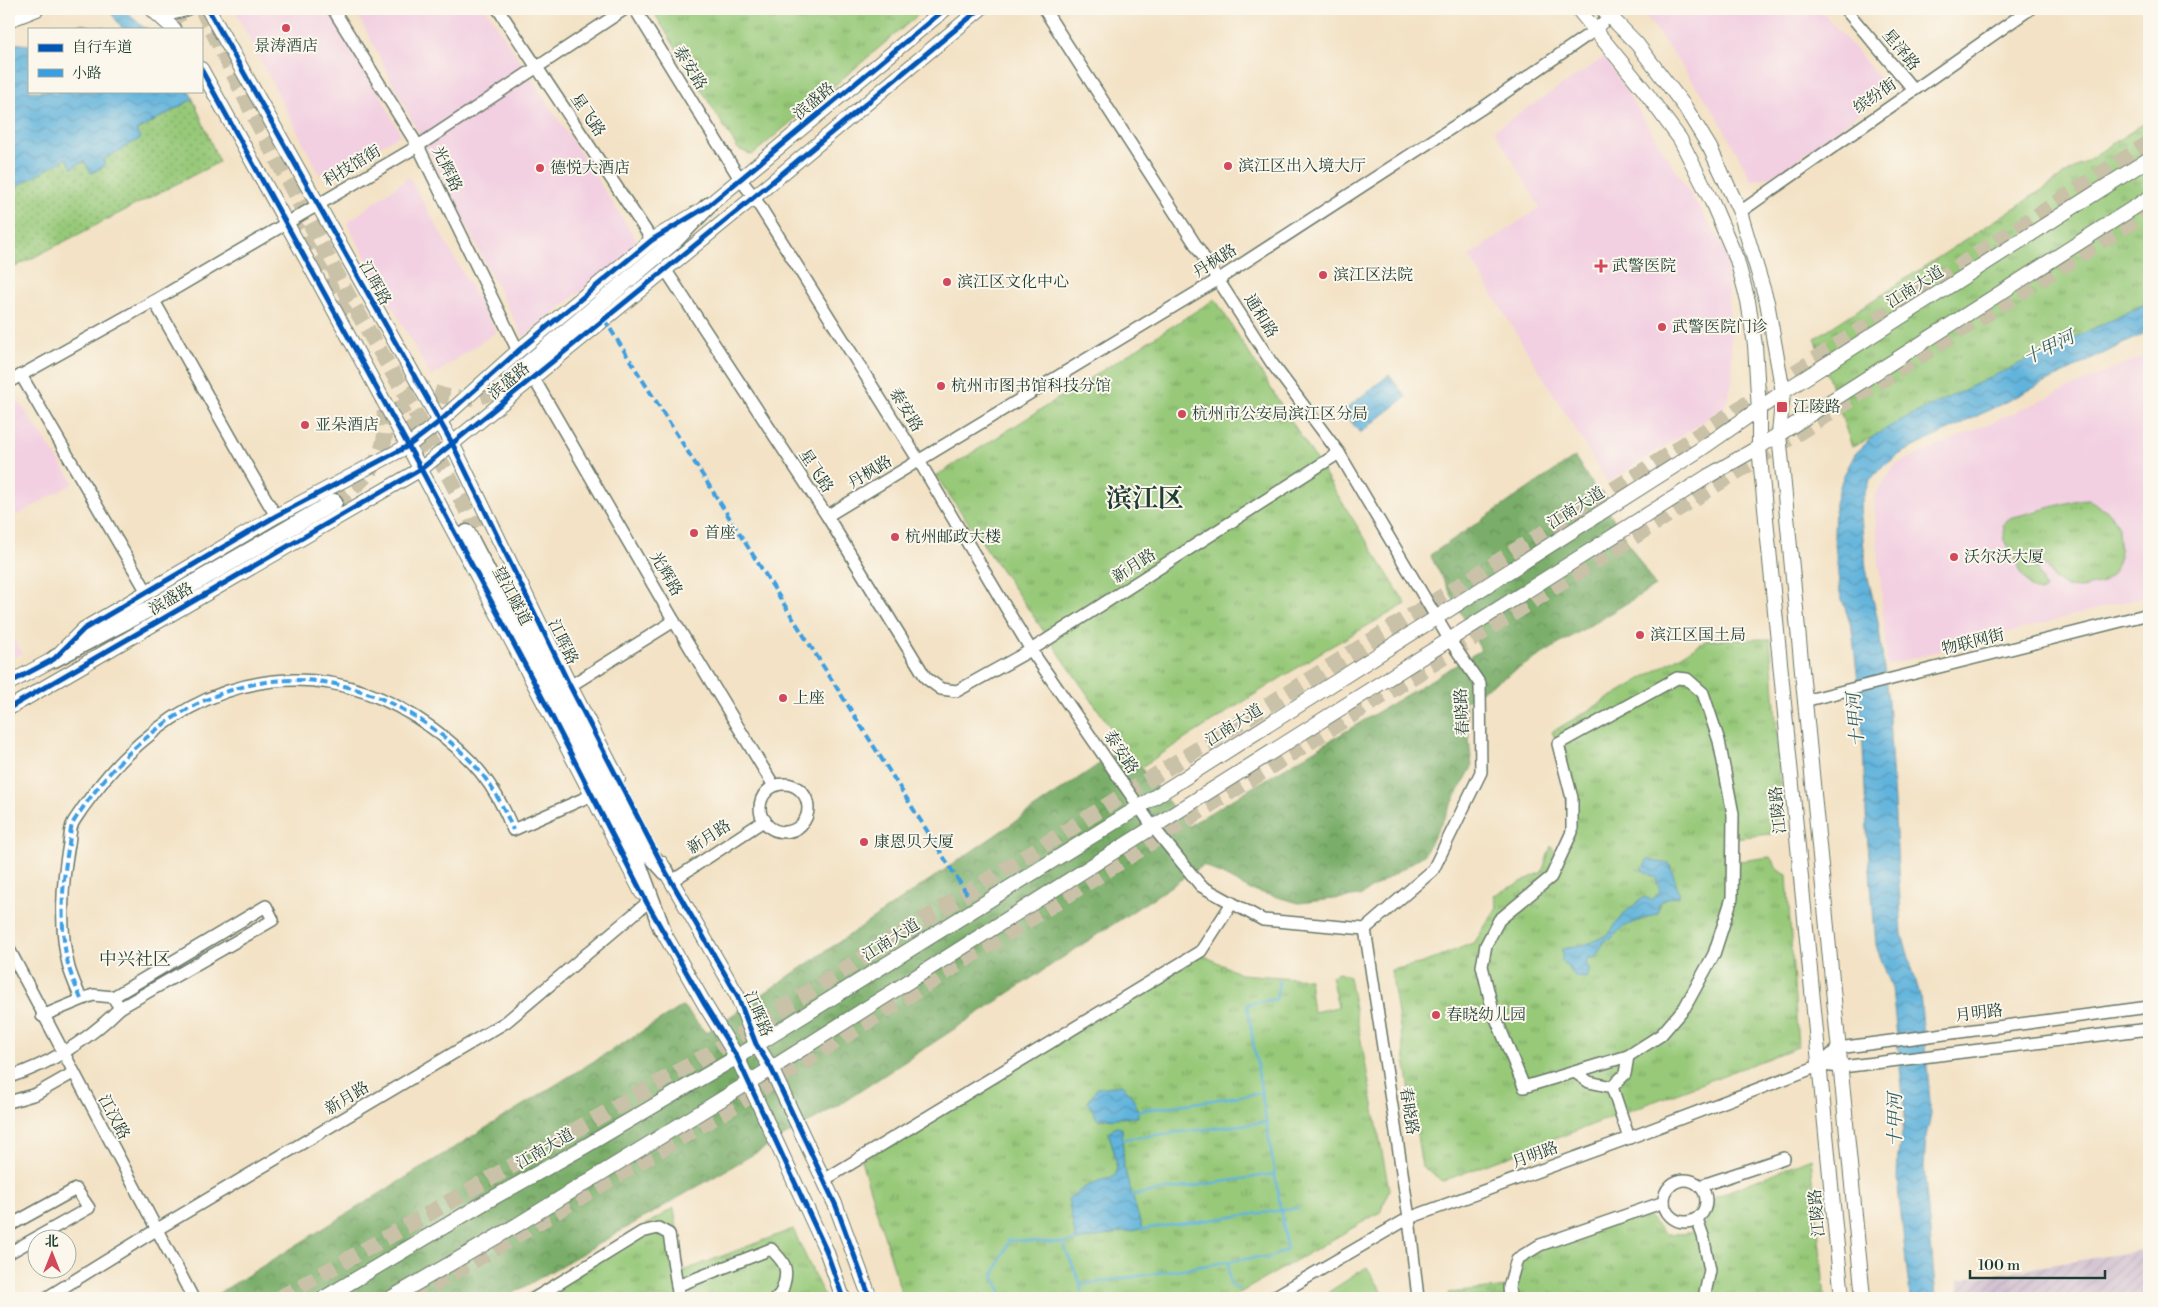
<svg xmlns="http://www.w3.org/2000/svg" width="2158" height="1307" viewBox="0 0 2158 1307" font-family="'Libre Bodoni','Noto Serif SC',serif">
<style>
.built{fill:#f2cfe1}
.industrial{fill:url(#industrial-furrows)}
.grass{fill:url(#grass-tufts);stroke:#5b8356}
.forest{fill:url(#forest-crowns);stroke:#4c754e}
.park{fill:url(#park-dots);stroke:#5b8356}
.pitch{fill:#97c979;stroke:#5b8356}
.water{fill:url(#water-waves);stroke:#407888}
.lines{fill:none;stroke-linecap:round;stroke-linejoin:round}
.stream{stroke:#61b3dc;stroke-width:2.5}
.highway-tunnel{stroke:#c9c1a8;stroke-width:16;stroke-dasharray:16 8;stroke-linecap:butt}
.minor-casing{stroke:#697767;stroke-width:14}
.major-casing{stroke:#697767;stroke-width:16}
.highway-casing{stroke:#697767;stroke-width:19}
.minor{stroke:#fff;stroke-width:11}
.major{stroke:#fff;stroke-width:14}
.highway{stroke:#fff;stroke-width:16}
.quiet{stroke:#3c9ee2;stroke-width:4;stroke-dasharray:8 4;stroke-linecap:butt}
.cycleway-casing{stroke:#fbf7ec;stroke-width:8}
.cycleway{stroke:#0057b8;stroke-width:5}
.poi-dot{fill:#d1495b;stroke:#fbf7ec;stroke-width:2}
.labels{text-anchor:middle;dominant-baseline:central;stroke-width:4;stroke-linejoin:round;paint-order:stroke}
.poi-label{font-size:16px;fill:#1f3d34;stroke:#fbf7ec;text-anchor:start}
.street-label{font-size:16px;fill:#1f3d34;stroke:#fbf7ec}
.water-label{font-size:18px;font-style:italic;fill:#336066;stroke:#fbf7ec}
.neighbourhood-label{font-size:18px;fill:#1f3d34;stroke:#fbf7ec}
.town-label{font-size:26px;font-weight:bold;fill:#1f3d34;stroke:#fbf7ec}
</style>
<defs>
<pattern id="industrial-furrows" width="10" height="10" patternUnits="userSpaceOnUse" patternTransform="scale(1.25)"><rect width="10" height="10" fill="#cfbdcf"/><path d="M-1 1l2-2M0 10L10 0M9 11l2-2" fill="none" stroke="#b1a3b2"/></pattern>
<pattern id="grass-tufts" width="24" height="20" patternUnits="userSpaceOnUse" patternTransform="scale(1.25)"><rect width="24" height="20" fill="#97c979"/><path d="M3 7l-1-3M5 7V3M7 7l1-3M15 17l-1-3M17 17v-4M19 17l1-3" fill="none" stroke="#7ba464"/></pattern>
<pattern id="forest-crowns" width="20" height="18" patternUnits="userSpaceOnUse" patternTransform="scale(1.25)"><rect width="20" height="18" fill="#79ad69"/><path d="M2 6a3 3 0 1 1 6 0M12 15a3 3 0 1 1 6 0" fill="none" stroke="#638e57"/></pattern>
<pattern id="park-dots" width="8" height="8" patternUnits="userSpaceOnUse" patternTransform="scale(1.25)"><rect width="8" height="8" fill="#97c979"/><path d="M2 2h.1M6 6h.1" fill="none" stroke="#7ba464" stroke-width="1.8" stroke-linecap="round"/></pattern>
<pattern id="water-waves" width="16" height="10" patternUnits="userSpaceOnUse" patternTransform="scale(1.25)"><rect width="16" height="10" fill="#61b3dc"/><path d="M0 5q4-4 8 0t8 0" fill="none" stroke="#4f93b3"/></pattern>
</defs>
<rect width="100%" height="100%" fill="#fbf7ec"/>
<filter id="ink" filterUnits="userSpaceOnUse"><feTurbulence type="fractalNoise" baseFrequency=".02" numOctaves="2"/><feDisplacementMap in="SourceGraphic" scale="10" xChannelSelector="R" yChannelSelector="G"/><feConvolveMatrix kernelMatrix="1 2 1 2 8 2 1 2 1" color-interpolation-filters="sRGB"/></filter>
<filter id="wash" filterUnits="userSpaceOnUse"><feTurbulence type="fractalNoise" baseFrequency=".0096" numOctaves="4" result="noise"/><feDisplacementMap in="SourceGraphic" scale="20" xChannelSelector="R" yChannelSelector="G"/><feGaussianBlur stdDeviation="1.12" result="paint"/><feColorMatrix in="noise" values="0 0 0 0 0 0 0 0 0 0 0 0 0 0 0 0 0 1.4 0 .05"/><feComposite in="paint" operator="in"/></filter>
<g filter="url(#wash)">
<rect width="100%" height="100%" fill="#f3e2c5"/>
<!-- built -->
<g class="built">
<path d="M234 9H336L401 135 320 175Z"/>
<path d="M355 9H486L640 245 523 337Z"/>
<path d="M1648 9H1820L1890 90 1779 173 1752 181 1716 114 1644 13Z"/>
<path d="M1605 57 1728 254 1727 275 1733 381 1724 408 1608 483 1469 256 1540 207 1494 130Z"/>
<path d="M409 177 496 332 431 377 347 223Z"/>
<path d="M2149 353V595L1887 665 1874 496 1895 465Z"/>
<path d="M9 399 20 403 74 483 9 520Z"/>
<path d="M9 631 22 653 9 660Z"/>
</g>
<!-- industrial -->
<path class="industrial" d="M2149 1249V1298H1959L1958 1280Z"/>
<!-- grass -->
<g class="grass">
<path d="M660 9H925L752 155 738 149 656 16Z"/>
<path d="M2149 120V307L1852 447 1815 338Z"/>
<path d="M1215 299 1406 604 1323 651 1141 767 1124 747 936 476Z"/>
<path d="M2088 499 2109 512 2118 527 2120 557 2114 573 2103 583 2082 588 2066 587 2054 579 2047 565 2037 569 2045 589 2040 592 2030 587 2015 562 2005 540 2003 524 2010 518 2078 500Z"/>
<path d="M1770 639 1783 817 1775 820 1771 834 1733 838V862L1770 857 1779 871 1787 875 1798 1047 1443 1181 1422 1167 1391 970 1423 963 1475 942 1497 907 1494 895 1542 872 1551 846 1559 858 1572 832 1558 744 1552 732 1707 640Z"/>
<path d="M1203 955 1240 974 1309 979 1313 1012 1338 1007 1331 976 1339 973 1349 977 1389 1189 1382 1211 1231 1298H903L861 1160Z"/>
<path d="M1811 1158 1825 1298H1449L1448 1293 1509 1287 1517 1259 1641 1210 1666 1234C1702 1234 1704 1231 1715 1197Z"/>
<path d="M674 1208 683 1271 793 1229 825 1298H522Z"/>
</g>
<!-- forest -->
<path class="forest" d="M1575 457 1655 586 1465 701 1472 767 1424 855 1360 896 1299 903 1251 890 1203 865 842 1103 505 1298H211L683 1006 706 1033 1124 747 1188 826 1481 650 1430 555Z"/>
<!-- park -->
<path class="park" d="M193 99 219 162 9 270V191L67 157 84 161 91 173 105 166 102 160 140 138 136 131Z"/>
<!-- pitch -->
<path class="pitch" d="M1367 1267 1386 1298H1327L1324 1295Z"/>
<!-- water -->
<g class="water">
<path d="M108 9H123L143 27 148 29H123Z"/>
<path d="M81 24 97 28 103 27 104 29H65Z"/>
<path d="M13 43 29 45V91H189L193 99 136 131 141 138 103 160 105 166 91 173 84 161 72 168 67 158 9 191V44Z"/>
<path d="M2149 302V331L1900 454 1881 468 1869 481 1860 507 1866 569 1878 621 1888 701 1902 934 1920 995 1928 1077 1931 1115 1926 1136 1924 1167 1936 1298H1910L1897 1178 1898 1155 1905 1116 1892 988 1876 946 1867 833 1861 707 1852 629 1840 593 1834 533 1835 503 1843 477 1855 454 1874 436 1903 419Z"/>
<path d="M1389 375 1406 397 1360 433 1343 411Z"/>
<path d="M1648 859 1656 862 1669 863 1679 891V897L1666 898 1659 903 1658 913 1623 927 1611 939 1606 940 1595 958H1588L1586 964 1590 969 1587 978 1576 977 1562 961V949L1585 945 1609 934 1622 915 1644 897 1652 900 1660 891 1656 878 1642 870Z"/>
<path d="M1122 1085C1132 1094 1138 1104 1138 1117L1097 1119 1088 1102 1097 1088Z"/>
<path d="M1116 1127 1122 1128 1124 1167 1142 1229 1076 1241 1068 1199C1079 1190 1089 1184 1102 1180 1107 1179 1113 1179 1116 1174 1119 1167 1111 1140 1108 1132Z"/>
</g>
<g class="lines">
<!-- stream -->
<g class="stream">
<path d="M1138 1111 1261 1093"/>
<path d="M1123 1139 1266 1122"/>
<path d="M1132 1195 1275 1174"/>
<path d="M1142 1229 1299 1208"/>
<path d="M1076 1241 1063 1243 1081 1285V1298"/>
<path d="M1228 1262 1230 1285 1239 1289"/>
<path d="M1081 1285 1258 1257 1268 1259 1287 1249 1247 1004 1276 999 1279 981"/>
<path d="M1005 1298 993 1277 1009 1240 1063 1243"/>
</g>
</g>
</g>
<g filter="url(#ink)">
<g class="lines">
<!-- highway-tunnel -->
<g class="highway-tunnel">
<path d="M172 9 182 29"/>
<path d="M202 9 255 118 351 301 408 399 476 528"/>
<path d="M290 217 349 320"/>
<path d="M413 381C431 396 462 403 484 395 494 391 503 384 511 378"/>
<path d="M397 401 424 453"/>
<path d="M334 502C375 474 394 449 382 398"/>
<path d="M280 1298 709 1054 1643 471 2149 143"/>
<path d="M411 1298 739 1103 2149 211"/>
</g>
<defs>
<g id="minor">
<path d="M333 9 418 146 518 351"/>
<path d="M498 9 652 240"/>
<path d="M635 9 740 179 754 197 919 461 1031 650 1153 827 1201 886 1263 920 1365 929 1433 870 1481 772 1480 684 1449 639 1339 453 1271 362 1044 9"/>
<path d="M1845 9 1913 89"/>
<path d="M1740 212 2030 9"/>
<path d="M665 269 827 516 926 678 941 689 957 691 1031 650 1339 453"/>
<path d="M154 301C195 372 234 445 276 516"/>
<path d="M21 375 147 592"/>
<path d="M533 377 674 621 774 786"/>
<path d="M9 382 154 301 418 146 625 9"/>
<path d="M827 516 1219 279 1484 107 1595 30 1617 9"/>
<path d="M1677 678 1687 679 1703 693 1719 741 1733 814 1732 898 1714 954 1685 1007 1661 1035 1628 1056 1524 1087 1493 1011 1482 966 1486 945 1499 920 1551 877 1572 832V798L1558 744Z"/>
<path d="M570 686 674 621"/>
<path d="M1804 701 2149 614"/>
<circle cx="784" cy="808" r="24"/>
<path d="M672 881 765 820"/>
<path d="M1365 929 1409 1218 1418 1298"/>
<path d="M9 949 193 1298"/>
<path d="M113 997 266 906 273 920 120 1008"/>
<path d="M81 999C77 989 72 978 69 968 59 930 62 881 69 844 70 838 70 831 72 825 74 820 79 814 82 809 95 791 107 775 123 759 213 669 327 652 432 728 472 757 495 784 513 830L592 795"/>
<path d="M1821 1065 1842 1067 2149 1029"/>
<path d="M1576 1073 1589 1082 1612 1087 1625 1074 1628 1056"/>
<path d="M9 1077C50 1064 89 1039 120 1008L113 997 93 995 42 1016"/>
<path d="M1612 1087 1629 1138"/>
<path d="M9 1102 36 1094 73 1073"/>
<circle cx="1685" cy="1201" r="21"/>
<path d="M824 1180 1201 951 1232 903"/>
<path d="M1700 1186 1784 1158"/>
<path d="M1697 1219 1703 1236 1710 1270 1704 1298"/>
<path d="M9 1226 76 1189 89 1208 9 1253"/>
<path d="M677 1286 679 1298"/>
<path d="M46 1298 156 1230 506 1022 647 903"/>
<path d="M535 1298 642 1232 658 1228 669 1234 677 1286 771 1249C783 1261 789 1267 784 1284 782 1291 781 1294 776 1298"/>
<path d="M1272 1298 1409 1218 1629 1138 1821 1065 1838 1048 2149 1007"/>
<path d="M1510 1298 1509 1287 1517 1259 1540 1245 1664 1202"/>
</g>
<g id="major">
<path d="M154 9 170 13 186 9"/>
<path d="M208 9 452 443 570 686 618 779"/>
<path d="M1578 9 1644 90 1680 139 1712 202 1737 260 1748 301 1755 345 1759 411V447L1842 1298"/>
<path d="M1603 9 1637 44 1685 107 1710 148 1740 212 1767 302 1783 392 1779 434 1863 1298"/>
<path d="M154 11 174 29"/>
<path d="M9 20 37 9"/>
<path d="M201 69C353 341 501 615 642 893"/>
<path d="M9 683 54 659 84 629 147 592 276 516 408 446 439 422 518 351 652 240 708 206 945 9"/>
<path d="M9 708 421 469 754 197 980 9"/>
<path d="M661 863 737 995 756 1044 771 1068 836 1206 870 1298"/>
<path d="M657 921 705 1005 737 1057 826 1250 843 1298"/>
<path d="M324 1298 484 1203 584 1147 737 1057 1139 807 1701 449 1783 392 2149 159"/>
<path d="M391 1298 517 1225 748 1083 1710 475 1759 447 2149 198"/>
</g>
<g id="highway">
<path d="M511 378 673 242 708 206"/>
<path d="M467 533 635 856 662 929"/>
<path d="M524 619 647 851 666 872"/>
<path d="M54 659 151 608 334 502"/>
</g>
</defs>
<!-- minor casing -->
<use href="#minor" class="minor-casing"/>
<!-- major casing -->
<use href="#major" class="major-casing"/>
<!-- highway casing -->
<use href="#highway" class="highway-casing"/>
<!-- minor -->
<use href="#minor" class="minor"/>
<!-- major -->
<use href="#major" class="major"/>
<!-- highway -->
<use href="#highway" class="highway"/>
<!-- quiet -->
<g class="quiet">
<path d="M604 319 967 894"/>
<path d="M81 999C77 989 72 978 69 968 59 930 62 881 69 844 70 838 70 831 72 825 74 820 79 814 82 809 95 791 107 775 123 759 213 669 327 652 432 728 472 757 495 784 513 830"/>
</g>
<defs>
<g id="cycleway">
<path d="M208 9 452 443 570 686 666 872 737 995 756 1044 771 1068 836 1206 870 1298"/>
<path d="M201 69 421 469 544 701 647 903 705 1005 737 1057 826 1250 843 1298"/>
<path d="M9 683 54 659 84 629 147 592 276 516 408 446 439 422 518 351 652 240 708 206 945 9"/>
<path d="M9 708 421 469 754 197 980 9"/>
</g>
</defs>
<!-- cycleway casing -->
<use href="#cycleway" class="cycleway-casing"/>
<!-- cycleway -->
<use href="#cycleway" class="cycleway"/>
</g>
</g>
<!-- markers -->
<g class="poi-dot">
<circle cx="286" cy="28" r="5"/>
<circle cx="1228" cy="166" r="5"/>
<circle cx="540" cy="168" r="5"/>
<path d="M1598.5 258.5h5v5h5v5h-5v5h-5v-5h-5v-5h5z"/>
<circle cx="1323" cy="275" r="5"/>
<circle cx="947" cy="282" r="5"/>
<circle cx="1662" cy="327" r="5"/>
<circle cx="941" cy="386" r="5"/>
<rect x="1776" y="401" width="12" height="12" rx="2.5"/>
<circle cx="1182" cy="414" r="5"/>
<circle cx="305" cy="425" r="5"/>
<circle cx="694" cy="533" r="5"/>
<circle cx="895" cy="537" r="5"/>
<circle cx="1954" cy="557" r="5"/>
<circle cx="1640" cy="635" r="5"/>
<circle cx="783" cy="698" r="5"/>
<circle cx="864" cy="842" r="5"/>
<circle cx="1436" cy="1015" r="5"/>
</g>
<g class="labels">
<!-- poi labels -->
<g class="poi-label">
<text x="286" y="46" text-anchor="middle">景涛酒店</text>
<text x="1238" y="166">滨江区出入境大厅</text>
<text x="550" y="168">德悦大酒店</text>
<text x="1612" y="266">武警医院</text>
<text x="1333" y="275">滨江区法院</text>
<text x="957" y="282">滨江区文化中心</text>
<text x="1672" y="327">武警医院门诊</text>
<text x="951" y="386">杭州市图书馆科技分馆</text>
<text x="1793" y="407">江陵路</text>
<text x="1192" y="414">杭州市公安局滨江区分局</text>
<text x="315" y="425">亚朵酒店</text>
<text x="704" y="533">首座</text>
<text x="905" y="537">杭州邮政大楼</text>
<text x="1964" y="557">沃尔沃大厦</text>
<text x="1650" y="635">滨江区国土局</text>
<text x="793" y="698">上座</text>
<text x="874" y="842">康恩贝大厦</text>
<text x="1446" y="1015">春晓幼儿园</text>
</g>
<!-- street labels -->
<g class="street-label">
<text transform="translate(1901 50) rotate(50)">星泽路</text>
<text transform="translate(690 68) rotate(58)">泰安路</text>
<text transform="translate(1875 96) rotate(-35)">缤纷街</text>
<text transform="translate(814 101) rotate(-40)">滨盛路</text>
<text transform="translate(588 115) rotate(56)">星飞路</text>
<text transform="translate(352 166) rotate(-31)">科技馆街</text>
<text transform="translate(447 169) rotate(64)">光辉路</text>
<text transform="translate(1215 261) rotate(-32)">丹枫路</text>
<text transform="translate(375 283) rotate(61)">江晖路</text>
<text transform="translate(1915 287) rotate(-32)">江南大道</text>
<text transform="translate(1261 316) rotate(58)">通和路</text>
<text transform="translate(509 381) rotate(-39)">滨盛路</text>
<text transform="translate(906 410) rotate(58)">泰安路</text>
<text transform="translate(816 471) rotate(57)">星飞路</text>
<text transform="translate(870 472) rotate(-31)">丹枫路</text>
<text transform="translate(1576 508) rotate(-32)">江南大道</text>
<text transform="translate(1134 566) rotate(-33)">新月路</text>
<text transform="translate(666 574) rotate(60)">光辉路</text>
<text transform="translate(512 596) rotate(62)">望江隧道</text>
<text transform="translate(171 599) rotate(-30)">滨盛路</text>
<text transform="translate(563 642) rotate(64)">江晖路</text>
<text transform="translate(1973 642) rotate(-14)">物联网街</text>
<text transform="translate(1462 712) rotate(-93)">春晓路</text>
<text transform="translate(1234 725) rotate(-32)">江南大道</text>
<text transform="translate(1121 752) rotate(56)">泰安路</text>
<text transform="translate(1778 810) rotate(-96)">江陵路</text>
<text transform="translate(709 837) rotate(-33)">新月路</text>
<text transform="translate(891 940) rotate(-32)">江南大道</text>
<text transform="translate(1979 1013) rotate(-7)">月明路</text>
<text transform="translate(758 1014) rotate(67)">江晖路</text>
<text transform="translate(347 1098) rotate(-31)">新月路</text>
<text transform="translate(1409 1111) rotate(81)">春晓路</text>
<text transform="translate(114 1117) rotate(62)">江汉路</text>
<text transform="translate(545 1149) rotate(-30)">江南大道</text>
<text transform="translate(1535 1155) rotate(-20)">月明路</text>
<text transform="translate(1817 1213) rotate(-95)">江陵路</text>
</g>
<!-- water labels -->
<g class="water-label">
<text transform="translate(2049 348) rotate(-26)">十甲河</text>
<text transform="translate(1856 720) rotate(-95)">十甲河</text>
<text transform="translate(1895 1120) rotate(-90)">十甲河</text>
</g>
<!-- neighbourhood labels -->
<g class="neighbourhood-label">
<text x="135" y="959">中兴社区</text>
</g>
<!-- town labels -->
<g class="town-label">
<text x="1145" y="499">滨江区</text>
</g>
</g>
<!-- margin -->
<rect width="2158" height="1307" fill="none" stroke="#fbf7ec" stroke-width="30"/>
<!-- legend -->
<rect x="28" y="28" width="175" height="65" fill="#fbf7ec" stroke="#a3ada2"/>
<rect x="38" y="44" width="25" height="8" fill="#0057b8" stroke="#a3ada2"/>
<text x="72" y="52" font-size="15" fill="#1f3d34">自行车道</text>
<rect x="38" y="69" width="25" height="8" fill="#3c9ee2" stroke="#a3ada2"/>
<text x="72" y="78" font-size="15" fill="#1f3d34">小路</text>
<!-- north arrow -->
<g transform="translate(52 1254)"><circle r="24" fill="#fbf7ec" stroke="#a3ada2"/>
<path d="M0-4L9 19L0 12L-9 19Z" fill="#d1495b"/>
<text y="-8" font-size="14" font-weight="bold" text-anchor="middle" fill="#1f3d34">北</text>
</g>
<!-- scale -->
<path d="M1970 1270v8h135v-8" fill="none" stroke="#1f3d34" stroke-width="2.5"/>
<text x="1978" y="1270" font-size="15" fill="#1f3d34" stroke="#fbf7ec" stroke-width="4" paint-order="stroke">100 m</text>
</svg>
